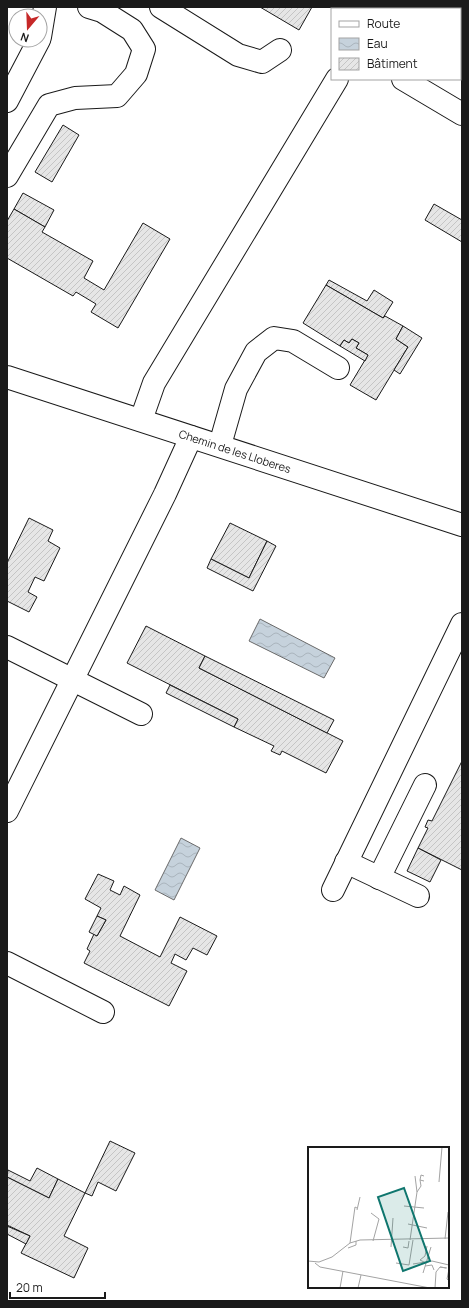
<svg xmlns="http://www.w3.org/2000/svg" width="469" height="1308" viewBox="0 0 469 1308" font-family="Manrope,sans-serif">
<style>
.water{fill:url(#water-waves);stroke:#6a6a6a}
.building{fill:url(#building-hatch);stroke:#1a1a1a}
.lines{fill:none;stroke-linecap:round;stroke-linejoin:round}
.minor-casing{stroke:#1a1a1a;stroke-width:24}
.minor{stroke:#fff;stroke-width:22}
.labels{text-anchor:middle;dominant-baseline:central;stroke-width:3;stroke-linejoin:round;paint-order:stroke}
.street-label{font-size:11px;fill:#1a1a1a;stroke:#fff}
.inset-road{fill:none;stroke:#a3a3a3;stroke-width:1}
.view{fill:#0f766e;fill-opacity:0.15;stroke:#0f766e;stroke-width:2}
.inset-edge{fill:none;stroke:#1a1a1a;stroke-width:2}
</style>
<defs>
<pattern id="water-waves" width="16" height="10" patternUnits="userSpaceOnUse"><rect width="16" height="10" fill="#c6d2dc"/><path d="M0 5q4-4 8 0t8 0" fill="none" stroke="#aab4bc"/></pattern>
<pattern id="building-hatch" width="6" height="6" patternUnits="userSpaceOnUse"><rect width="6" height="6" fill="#e6e6e6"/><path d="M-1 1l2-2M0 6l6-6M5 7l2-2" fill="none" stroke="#c5c5c5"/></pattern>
</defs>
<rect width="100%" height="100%" fill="#fff"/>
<!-- water -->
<g class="water">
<path d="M260 619 335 658 324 678 249 641Z"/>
<path d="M181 838 200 848 174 900 155 890Z"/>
</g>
<!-- building -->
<g class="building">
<path d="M260 7H312L299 30Z"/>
<rect x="460" y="43" width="2" height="22"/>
<path d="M63 125 79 135 52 182 35 172Z"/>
<path d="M23 193 54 210 45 227 14 209Z"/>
<path d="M434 204 462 220V242L425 220Z"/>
<path d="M14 209 45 227 42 232 93 261 84 278 104 290 143 223 170 239 118 328 91 312 96 304 76 292 73 296 7 258V221Z"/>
<path d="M329 280 367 301 374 290 393 302 383 318 326 285Z"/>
<path d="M326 285 383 318 385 316 403 326 396 339 408 347 376 400 350 385 368 355 356 348 359 343 352 339 349 343 344 340 340 346 303 323Z"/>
<path d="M403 326 422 338 400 374 394 370 408 347 396 339Z"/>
<path d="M352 339 359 343 356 348 368 355 365 361 340 346 344 340 349 343Z"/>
<path d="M29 518 53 530 48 541 60 548 44 581 35 577 28 592 37 597 29 612 7 601V563Z"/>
<path d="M230 523 267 541 249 578 211 559Z"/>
<path d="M267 541 276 546 253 591 207 568 211 559 249 578Z"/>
<path d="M146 626 205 656 199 668 343 741 326 773 282 751 280 755 271 751 274 746 234 727 238 719 127 663Z"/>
<path d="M205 656 334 720 327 733 199 668Z"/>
<path d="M170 685 238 719 234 727 166 693Z"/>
<path d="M462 761V870L418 848 428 828 425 827 428 820 432 821Z"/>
<path d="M418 848 441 860 430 882 407 871Z"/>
<path d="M98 874 114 881 110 890 120 895 124 886 140 895 120 936 160 957 180 917 217 936 207 955 193 948 186 960 175 954 171 963 187 971 169 1006 84 963 90 951 87 949 94 934 97 936 106 920 97 916 101 908 85 899Z"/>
<path d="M97 916 106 920 97 936 89 932Z"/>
<path d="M110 1141 135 1153 116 1191 98 1182 92 1196 85 1193Z"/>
<path d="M37 1168 58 1179 49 1198 7 1177 8 1170 30 1181Z"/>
<path d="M7 1177 49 1198 58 1179 85 1193 64 1236 88 1248 74 1278 21 1253 30 1236 7 1225Z"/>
<path d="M7 1226 30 1236 26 1244 7 1234Z"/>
</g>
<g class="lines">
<defs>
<g id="minor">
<path d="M161 7 238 55 262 62 280 50"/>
<path d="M418 9 421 7"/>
<path d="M40 37 45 7"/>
<path d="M403 79 462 114"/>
<path d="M7 101 39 40"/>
<path d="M7 176 49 105 75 98 117 96 136 74 144 49 132 30 102 11 89 7"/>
<path d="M7 377 462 525"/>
<path d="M141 420 154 383 337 79"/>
<path d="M220 445 236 389 256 352 274 338 293 341 338 368"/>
<path d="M7 647 141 714"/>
<path d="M7 811 165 494 191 437"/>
<path d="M346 862 418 896"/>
<path d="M379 878 425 785"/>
<path d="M333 890 462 624"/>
<path d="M7 963 103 1012"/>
</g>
</defs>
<!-- minor casing -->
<use href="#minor" class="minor-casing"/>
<!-- minor -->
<use href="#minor" class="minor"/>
</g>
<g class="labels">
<!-- street labels -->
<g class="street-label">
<text transform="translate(235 451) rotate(18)">Chemin de les Lloberes</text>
</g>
</g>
<!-- overview -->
<g transform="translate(308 1147)">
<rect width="141" height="141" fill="#fff"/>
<path class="inset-road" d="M116 34 112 33 113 28 116 29M131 35 134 0M109 45 113 39 112 33M96 59 116 61M49 63 52 50M63 66 71 72 65 94M100 77 119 81M137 92 140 65M102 93 109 45 107 29M42 96 47 60 49 61M83 100 85 71M95 100 100 101 101 94M40 101 48 98V94M0 114 11 115 24 110 42 96 52 93 141 91M7 116 12 120 122 141M88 116 101 118 105 93M118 116 112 113 117 109 119 99M105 117 124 114 141 118M117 119 124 118 126 123M138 121 132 120 139 121M141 122 139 132 141 134M115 126 123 100M32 141 35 124M50 141 53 128M127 141 128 125 132 120"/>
<path class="view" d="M96 41 122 114 95 124 70 50Z"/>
<rect width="141" height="141" class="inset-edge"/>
</g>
<!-- border -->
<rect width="469" height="1308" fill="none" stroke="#1a1a1a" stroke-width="16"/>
<!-- legend -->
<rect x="331" y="8" width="130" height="72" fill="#ffffff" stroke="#a3a3a3"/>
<rect x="339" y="21" width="20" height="6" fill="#ffffff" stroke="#a3a3a3"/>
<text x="367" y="28" font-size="12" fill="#1a1a1a">Route</text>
<rect x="339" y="38" width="20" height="12" fill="url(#water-waves)" stroke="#a3a3a3"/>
<text x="367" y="48" font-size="12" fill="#1a1a1a">Eau</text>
<rect x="339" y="58" width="20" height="12" fill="url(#building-hatch)" stroke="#a3a3a3"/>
<text x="367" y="68" font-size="12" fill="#1a1a1a">Bâtiment</text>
<!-- north arrow -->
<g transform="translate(28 28) rotate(199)"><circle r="19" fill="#ffffff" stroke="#a3a3a3"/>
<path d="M0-3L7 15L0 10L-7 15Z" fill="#c62828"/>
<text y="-6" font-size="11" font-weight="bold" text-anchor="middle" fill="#1a1a1a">N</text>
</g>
<!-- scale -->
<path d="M10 1292v6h95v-6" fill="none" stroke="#1a1a1a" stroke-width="2"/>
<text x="16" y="1292" font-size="12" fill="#1a1a1a" stroke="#ffffff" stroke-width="3" paint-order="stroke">20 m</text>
</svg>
